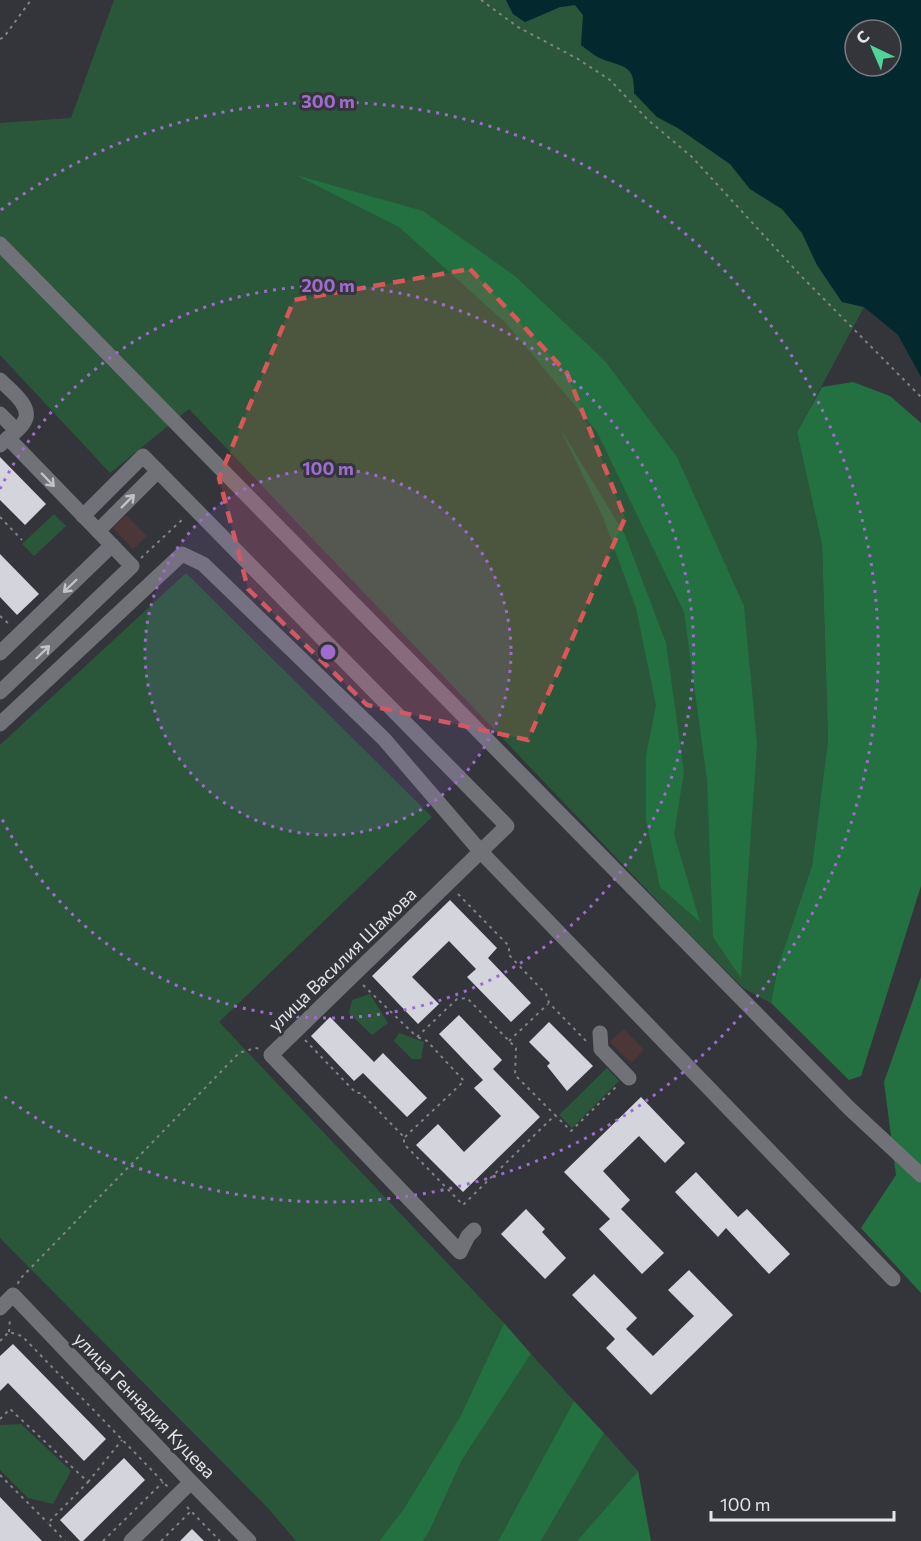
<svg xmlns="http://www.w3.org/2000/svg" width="921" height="1541" viewBox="0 0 921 1541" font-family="Commissioner,sans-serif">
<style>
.industrial{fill:#4c3738}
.green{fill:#2a5739}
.forest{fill:#237041}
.water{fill:#03292e;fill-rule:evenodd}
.building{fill:#d3d4dc}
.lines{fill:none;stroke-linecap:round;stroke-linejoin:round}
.path{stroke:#828388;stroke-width:2;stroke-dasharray:3 4.5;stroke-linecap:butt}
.minor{stroke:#707278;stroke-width:15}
.oneway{stroke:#c0c2c6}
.marked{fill:#d95758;fill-opacity:0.2;stroke:#d95758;stroke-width:4.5;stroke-dasharray:12 8;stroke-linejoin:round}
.ring{fill:none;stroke:#9f6ccd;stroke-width:3;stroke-dasharray:3 6}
.labels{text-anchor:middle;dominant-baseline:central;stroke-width:6;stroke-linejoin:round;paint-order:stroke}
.street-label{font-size:18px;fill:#e3e4e8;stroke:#34353b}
.centre{fill:#9f6ccd;stroke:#34353b;stroke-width:3}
.ring-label{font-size:18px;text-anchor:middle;font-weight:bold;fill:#9f6ccd;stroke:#34353b;stroke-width:6;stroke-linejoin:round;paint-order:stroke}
</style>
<rect width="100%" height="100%" fill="#34353b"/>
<!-- industrial -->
<g class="industrial">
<path d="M126 515 147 536 133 549 113 528Z"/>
<path d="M624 1029 644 1050 631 1063 610 1042Z"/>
</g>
<!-- green -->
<g class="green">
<path d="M114 0H506L513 14 525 22 560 7 575 5 583 15 598 57C622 66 635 64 634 93L657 117 678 128 730 164 750 189 782 209 802 233 817 265 842 302 864 307 797 432 822 545 828 740 812 866 778 966 771 1003 743 988 687 932 189 409 110 473 0 355V123L71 118Z"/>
<path d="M54 514 66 526 34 556 22 544Z"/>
<path d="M186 573 432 817 219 1022 504 1323 460 1417 403 1510 379 1541H296L268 1508 0 1238V745Z"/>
<path d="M370 994 388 1023 372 1035 349 1013 352 1000Z"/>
<path d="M399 1033 424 1042 421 1059H412L394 1041Z"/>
<path d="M607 1068 619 1081 572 1128 559 1115Z"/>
<path d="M531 1354 574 1401 498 1541H423L430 1530 462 1460Z"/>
<path d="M21 1424 71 1471 53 1504 28 1498 0 1470V1425Z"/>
<path d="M604 1433 638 1471 577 1541H541Z"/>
</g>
<!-- forest -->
<g class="forest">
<path d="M296 175 423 211 515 276 605 361 677 457 744 606 757 744 741 978 713 937 707 780 684 612 597 432 506 323 399 227Z"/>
<path d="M853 382 890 396 921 423V886L861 1076 849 1080 771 1003 778 966 812 866 828 740 822 545 797 432 822 387Z"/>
<path d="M560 428 625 535 666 643 684 772 674 834 700 922 660 887 646 821V756L656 705 636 608 603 517Z"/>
<path d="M921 977V1293L861 1228 896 1175 884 1082Z"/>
<path d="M504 1323 531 1354 462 1460 430 1530 423 1541H379L403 1510 460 1417Z"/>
<path d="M574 1401 604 1433 541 1541H498Z"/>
<path d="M638 1471 651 1541H577Z"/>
</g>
<!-- water -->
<path class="water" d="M506 0H921V377L898 335 864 307 842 302 817 265 802 233 782 209 750 189 730 164 678 128 657 117 634 93C635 64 624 68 602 59 594 56 588 50 581 45L583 15 575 5 560 7 525 22 513 14ZM855 30H891V66H855Z"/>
<!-- building -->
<g class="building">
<path d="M0 457 46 504 25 525 0 500Z"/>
<path d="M0 554 39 594 17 615 0 597Z"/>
<path d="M450 900 497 948 488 958 531 1003 511 1022 467 977 476 969 449 941 412 977 439 1004 418 1024 372 976Z"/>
<path d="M459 1015 502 1060 493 1069 540 1117 463 1192 416 1145 438 1124 464 1152 501 1116 474 1088 483 1080 439 1034Z"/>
<path d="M330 1017 374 1062 383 1053 427 1098 407 1117 363 1073 354 1081 311 1036Z"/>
<path d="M549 1022 593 1066 567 1091 547 1066 550 1063 529 1042Z"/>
<path d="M641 1097 685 1143 665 1163 639 1136 603 1171 630 1200 621 1209 664 1253 642 1274 599 1229 610 1219 564 1172Z"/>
<path d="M696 1172 738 1217 747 1209 790 1254 769 1274 726 1228 718 1237 675 1192Z"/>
<path d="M526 1209 545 1229 542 1232 566 1258 545 1279 501 1234Z"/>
<path d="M689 1270 733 1315 651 1395 606 1348 615 1339 572 1295 594 1274 637 1318 626 1329 653 1356 694 1316 668 1290Z"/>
<path d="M13 1344 106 1439 84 1461 8 1383 0 1391V1356Z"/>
<path d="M124 1458 145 1480 83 1541H80L60 1520Z"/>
<path d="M0 1497 42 1541H0Z"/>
<path d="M192 1529 204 1541H180Z"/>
</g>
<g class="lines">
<!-- path -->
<g class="path">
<path d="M481 0 518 27 578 59 610 80 648 120 692 157 802 277 921 397"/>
<path d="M0 39 4 37 31 0"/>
<path d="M0 517 22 540"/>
<path d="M141 558 185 517"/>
<path d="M0 616 9 624"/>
<path d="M458 894 509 946V955L546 994 549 1003 588 1043"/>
<path d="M363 985 417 1037 457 999 467 998 516 1048 515 1075 555 1115"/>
<path d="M305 1040 356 1093H361L404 1137V1144L463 1205 555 1115 571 1131 617 1086"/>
<path d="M509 1041 548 1004"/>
<path d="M405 1137 464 1081 427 1041 417 1037"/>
<path d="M18 1284 19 1280 239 1053 255 1048 261 1049"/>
<path d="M9 1332 10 1318"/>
<path d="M0 1341 9 1332 22 1336 168 1487"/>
<path d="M0 1419 10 1409 88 1482 48 1523 65 1541"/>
<path d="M0 1475 48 1523"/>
<path d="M88 1482 122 1440"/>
<path d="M187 1507 220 1541"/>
<path d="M103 1541 163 1482"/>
<path d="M161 1541 191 1511"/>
</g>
<!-- minor -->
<g class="minor">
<path d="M0 244 849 1108 921 1175"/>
<path d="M0 380C9 389 34 407 24 422 19 431 7 438 0 445"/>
<path d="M0 414 16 430"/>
<path d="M83 516 143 456 507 826 271 1055 460 1252 468 1236 474 1230"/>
<path d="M98 531 158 471"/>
<path d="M0 653 112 545"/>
<path d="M0 692 132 566 8 438"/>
<path d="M0 724 182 554 203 564 384 739 481 852 893 1279"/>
<path d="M600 1033 601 1049 629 1078"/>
<path d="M0 1308 13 1295 191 1482 249 1541"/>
<path d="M131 1541 191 1482"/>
</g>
</g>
<!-- one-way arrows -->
<defs><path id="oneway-shaft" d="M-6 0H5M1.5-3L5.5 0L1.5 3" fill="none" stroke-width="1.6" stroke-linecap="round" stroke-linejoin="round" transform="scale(1.5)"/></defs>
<g class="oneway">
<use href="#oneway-shaft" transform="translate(48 480) rotate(46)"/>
<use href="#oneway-shaft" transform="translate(128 501) rotate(-45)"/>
<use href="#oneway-shaft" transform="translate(70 586) rotate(136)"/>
<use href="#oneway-shaft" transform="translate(43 652) rotate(-44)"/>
</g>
<!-- marked area -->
<path class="marked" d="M470 269 567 373 625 518 528 740 367 705 248 589 219 478 294 300Z"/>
<!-- distance rings -->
<circle cx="328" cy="652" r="183" fill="#9f6ccd" fill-opacity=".12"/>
<g class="ring">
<circle cx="328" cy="652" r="183"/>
<path d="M0 489A366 366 0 1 1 0 815"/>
<path d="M1 210A550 550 0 1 1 1 1094"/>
</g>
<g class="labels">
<!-- street labels -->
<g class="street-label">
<text transform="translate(342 959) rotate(-44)">улица Василия Шамова</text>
<text transform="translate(145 1405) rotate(46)">улица Геннадия Куцева</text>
</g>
</g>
<circle cx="328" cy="652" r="9" class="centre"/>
<g class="ring-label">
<text x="328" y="108">300 m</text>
<text x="328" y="292">200 m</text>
<text x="328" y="475">100 m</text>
</g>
<!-- north arrow -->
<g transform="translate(873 48) rotate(316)"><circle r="28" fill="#34353b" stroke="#7a7b80" stroke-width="1.5"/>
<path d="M0-4.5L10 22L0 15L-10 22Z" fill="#4fd399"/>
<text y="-9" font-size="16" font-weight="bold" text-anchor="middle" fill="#e3e4e8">С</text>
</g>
<!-- scale -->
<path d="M711 1511v9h183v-9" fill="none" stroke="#e3e4e8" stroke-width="3"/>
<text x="720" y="1511" font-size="18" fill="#e3e4e8" stroke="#34353b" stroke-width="4.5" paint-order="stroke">100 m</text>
</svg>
